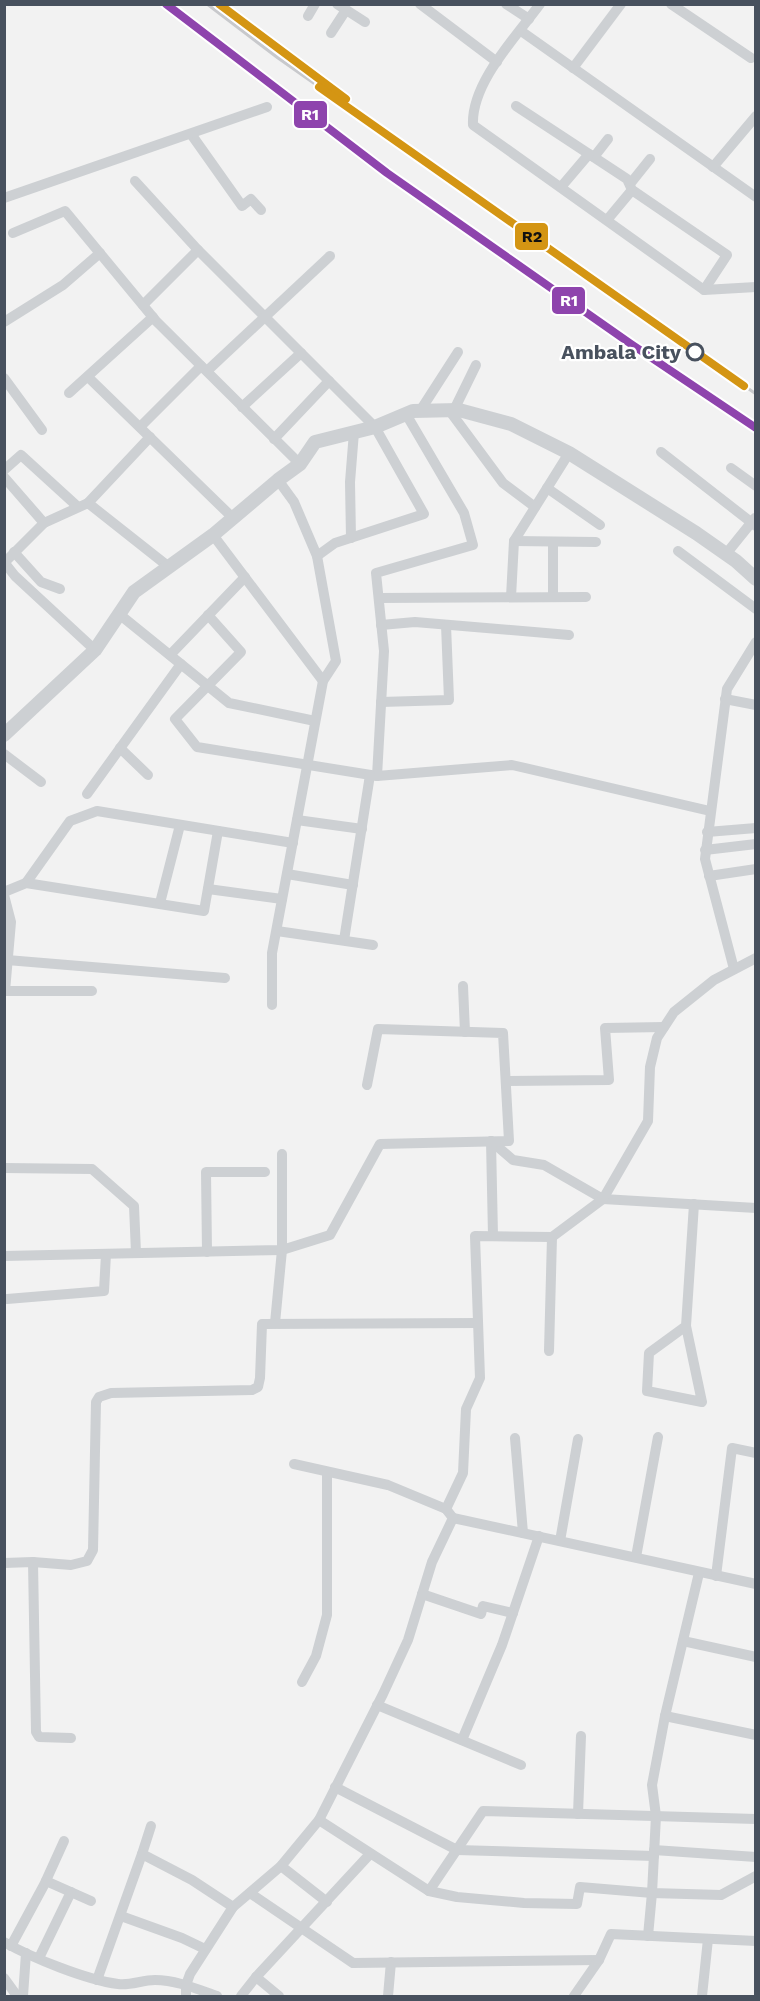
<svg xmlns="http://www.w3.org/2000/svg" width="760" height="2001" viewBox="0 0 760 2001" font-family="'Work Sans',sans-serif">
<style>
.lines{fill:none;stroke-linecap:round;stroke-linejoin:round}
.minor{stroke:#cdd0d3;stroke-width:10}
.tertiary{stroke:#cdd0d3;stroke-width:14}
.rail{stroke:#c8c9cc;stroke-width:3}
.rail-1-casing{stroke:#fff;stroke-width:12}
.rail-2-casing{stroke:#fff;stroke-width:12}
.rail-1{stroke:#8e44ad;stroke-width:8}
.rail-2{stroke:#d49513;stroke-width:8}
.stop-dot{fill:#fff;stroke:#48515e;stroke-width:3}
.labels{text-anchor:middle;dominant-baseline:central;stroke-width:4.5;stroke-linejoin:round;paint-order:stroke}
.stop-label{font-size:20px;font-weight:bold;fill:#48515e;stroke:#fff;text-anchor:end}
.line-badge{stroke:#fff;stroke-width:2}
.badge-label{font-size:16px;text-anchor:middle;font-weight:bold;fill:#fff}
.pale-badge-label{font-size:16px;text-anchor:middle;font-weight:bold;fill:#111}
</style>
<rect width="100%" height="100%" fill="#f2f2f2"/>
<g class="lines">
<!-- minor -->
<g class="minor">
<path d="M337 4 365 22"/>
<path d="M420 4 497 62"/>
<path d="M506 4 529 19"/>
<path d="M540 4C516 37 471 83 473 125L704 290 756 287"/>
<path d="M671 4 751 58"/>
<path d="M308 16 315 4"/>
<path d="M521 31 756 197"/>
<path d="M331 33 346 10"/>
<path d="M573 68 621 4"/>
<path d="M516 106 627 179 632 190 727 255 704 290"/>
<path d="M191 134 242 206 251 199 261 210"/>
<path d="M594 157 608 139"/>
<path d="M713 167 756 116"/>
<path d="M135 181 198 250 375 427 424 514 335 543 317 556"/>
<path d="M630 184 650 159"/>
<path d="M561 187 589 154"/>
<path d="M4 198 267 107"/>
<path d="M607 220 632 190"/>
<path d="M13 233 65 211 156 321 300 464"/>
<path d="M143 305 198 250"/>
<path d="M4 322 63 285 100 253"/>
<path d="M207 371 330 256"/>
<path d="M88 377 233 518"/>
<path d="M4 378 42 430"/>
<path d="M69 393 153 317"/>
<path d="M242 407 301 353"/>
<path d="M449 410 503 483 535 507"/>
<path d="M454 410 476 365"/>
<path d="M420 411 458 352"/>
<path d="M140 427 201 366"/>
<path d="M274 439 329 381"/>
<path d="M661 452 756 526"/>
<path d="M731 468 756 486"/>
<path d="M4 470 21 455 78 507"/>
<path d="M4 477 44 523"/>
<path d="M547 488 600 525"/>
<path d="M88 503 150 437"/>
<path d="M213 535 323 681"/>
<path d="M351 538 350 482 354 432"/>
<path d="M514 541 596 542"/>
<path d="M553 542V597"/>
<path d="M678 551 756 609"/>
<path d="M14 552 41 582 60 589"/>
<path d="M726 554 755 518"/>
<path d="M4 562 15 576 95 650"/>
<path d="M5 562 44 523 88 503 169 567"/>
<path d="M511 597 514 541 569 453"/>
<path d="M379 598 586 597"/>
<path d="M119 614 229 703 315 721"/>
<path d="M208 615 241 652 175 719 197 747 377 776 512 765 710 811"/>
<path d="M381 625 415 622 569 635"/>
<path d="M170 655 245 577"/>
<path d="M725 699 756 705"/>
<path d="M381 702 449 700 446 625"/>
<path d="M120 748 148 775"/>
<path d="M4 754 41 782"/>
<path d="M377 776 384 651 376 573 473 545 464 513 406 414"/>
<path d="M87 794 181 664"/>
<path d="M297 820 362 829"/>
<path d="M707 832 756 828"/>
<path d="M705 850 756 844"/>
<path d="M287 874 353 885"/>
<path d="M709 876 756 869"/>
<path d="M26 883 70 821 97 811 293 843"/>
<path d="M208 889 282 899"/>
<path d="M4 892 26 883 204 911 218 831"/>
<path d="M4 895 11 922 5 991"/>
<path d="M160 903 180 825"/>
<path d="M277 931 373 945"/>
<path d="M344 940 370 775"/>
<path d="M7 960 225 978"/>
<path d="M734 969 705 859 727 689 756 642"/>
<path d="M463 986 465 1032"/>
<path d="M4 991H92"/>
<path d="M272 1005V953L323 681 336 661 317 556 294 502 278 480"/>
<path d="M506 1081 609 1080 605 1028 664 1027"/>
<path d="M491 1141 513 1160 544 1165 603 1199 756 1208"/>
<path d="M491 1141 493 1236"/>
<path d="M4 1168 92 1169 134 1206 136 1253"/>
<path d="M207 1252 206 1172H265"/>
<path d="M4 1256 282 1250 330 1235 380 1144 509 1141 503 1033 378 1029 367 1085"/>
<path d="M7 1299 104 1291 106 1254"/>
<path d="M275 1323 282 1250V1154"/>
<path d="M686 1326 649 1353 647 1391 702 1402 686 1326 694 1204"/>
<path d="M549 1351 552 1237"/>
<path d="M515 1438 523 1533"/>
<path d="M294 1464 388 1485 446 1509"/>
<path d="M453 1518 756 1584"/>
<path d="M560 1541 578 1439"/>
<path d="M636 1557 658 1437"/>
<path d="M33 1562 36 1732 39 1737 71 1738"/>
<path d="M4 1563 33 1562 71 1565 87 1561 93 1550 96 1402 99 1397 111 1393 252 1390 258 1387 260 1378 262 1324 478 1323"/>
<path d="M716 1576 732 1448 756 1453"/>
<path d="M422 1594 481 1614 483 1606 513 1613"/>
<path d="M683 1641 756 1657"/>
<path d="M302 1682 316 1656 327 1615V1472"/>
<path d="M377 1705 521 1765"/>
<path d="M665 1716 756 1735"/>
<path d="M462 1740 502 1645 539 1536"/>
<path d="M335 1787 457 1850 654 1856"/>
<path d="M578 1814 581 1736"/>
<path d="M319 1820 429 1891 457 1897 524 1903 577 1904 580 1887 652 1893 721 1895 756 1876"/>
<path d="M654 1850 756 1857"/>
<path d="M142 1854 151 1826"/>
<path d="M281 1866 327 1902"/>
<path d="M46 1881 91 1901"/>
<path d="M429 1891 483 1811 756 1819"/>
<path d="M250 1893 353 1963 599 1960"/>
<path d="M121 1916 182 1938 205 1949"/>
<path d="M648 1936 652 1893 656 1816 652 1785 665 1716 699 1573"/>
<path d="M4 1942C32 1958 87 1980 118 1984 130 1986 142 1980 155 1980 176 1980 197 1989 217 1996"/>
<path d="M11 1946 44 1885 64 1841"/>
<path d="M39 1958 71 1892"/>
<path d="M256 1977 279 1996"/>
<path d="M4 1978 17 1996"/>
<path d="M97 1980 142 1854 192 1880 233 1907"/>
<path d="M23 1996 26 1953"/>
<path d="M186 1996V1985L190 1974 233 1907 281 1866 319 1820 383 1694 408 1640 432 1562 453 1518 446 1509 463 1473 466 1409 480 1378 475 1236 552 1237 603 1199 648 1121 650 1067 657 1038 674 1012 714 980 756 958"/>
<path d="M241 1996 256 1977 370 1854"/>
<path d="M388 1996 391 1962"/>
<path d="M574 1996 599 1960 611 1934 756 1941"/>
<path d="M702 1996 708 1939"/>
</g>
<!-- tertiary -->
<path class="tertiary" d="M4 735 95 650 134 592 213 535 278 480 300 464 315 442 375 427 413 411 459 410 511 424 569 453 696 533 736 561 756 579"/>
<!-- rail -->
<g class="rail">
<path d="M166 4 387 173 631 344 756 428"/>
<path d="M207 4 278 58 756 394"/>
</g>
<defs>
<path id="rail-1" d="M166 4 387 173 631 344 756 428"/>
<g id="rail-2">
<path d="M219 4 346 99"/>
<path d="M319 87 744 386"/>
</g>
</defs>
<!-- rail-1 casing -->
<use href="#rail-1" class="rail-1-casing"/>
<!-- rail-2 casing -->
<use href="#rail-2" class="rail-2-casing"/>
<!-- rail-1 -->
<use href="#rail-1" class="rail-1"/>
<!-- rail-2 -->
<use href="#rail-2" class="rail-2"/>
</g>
<!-- markers -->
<circle class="stop-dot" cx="695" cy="352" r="8"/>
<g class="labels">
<!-- stop labels -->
<g class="stop-label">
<text x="681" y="352">Ambala City</text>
</g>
</g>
<g class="line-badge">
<rect x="293" y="100" width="35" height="29" rx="6" fill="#8e44ad"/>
<rect x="514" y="222" width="35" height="29" rx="6" fill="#d49513"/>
<rect x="551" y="286" width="35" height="29" rx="6" fill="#8e44ad"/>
</g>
<g class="badge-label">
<text x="310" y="120">R1</text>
<text x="569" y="306">R1</text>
</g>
<g class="pale-badge-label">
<text x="532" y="242">R2</text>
</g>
<!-- border -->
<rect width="760" height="2001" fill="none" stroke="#48515e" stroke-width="12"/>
</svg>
